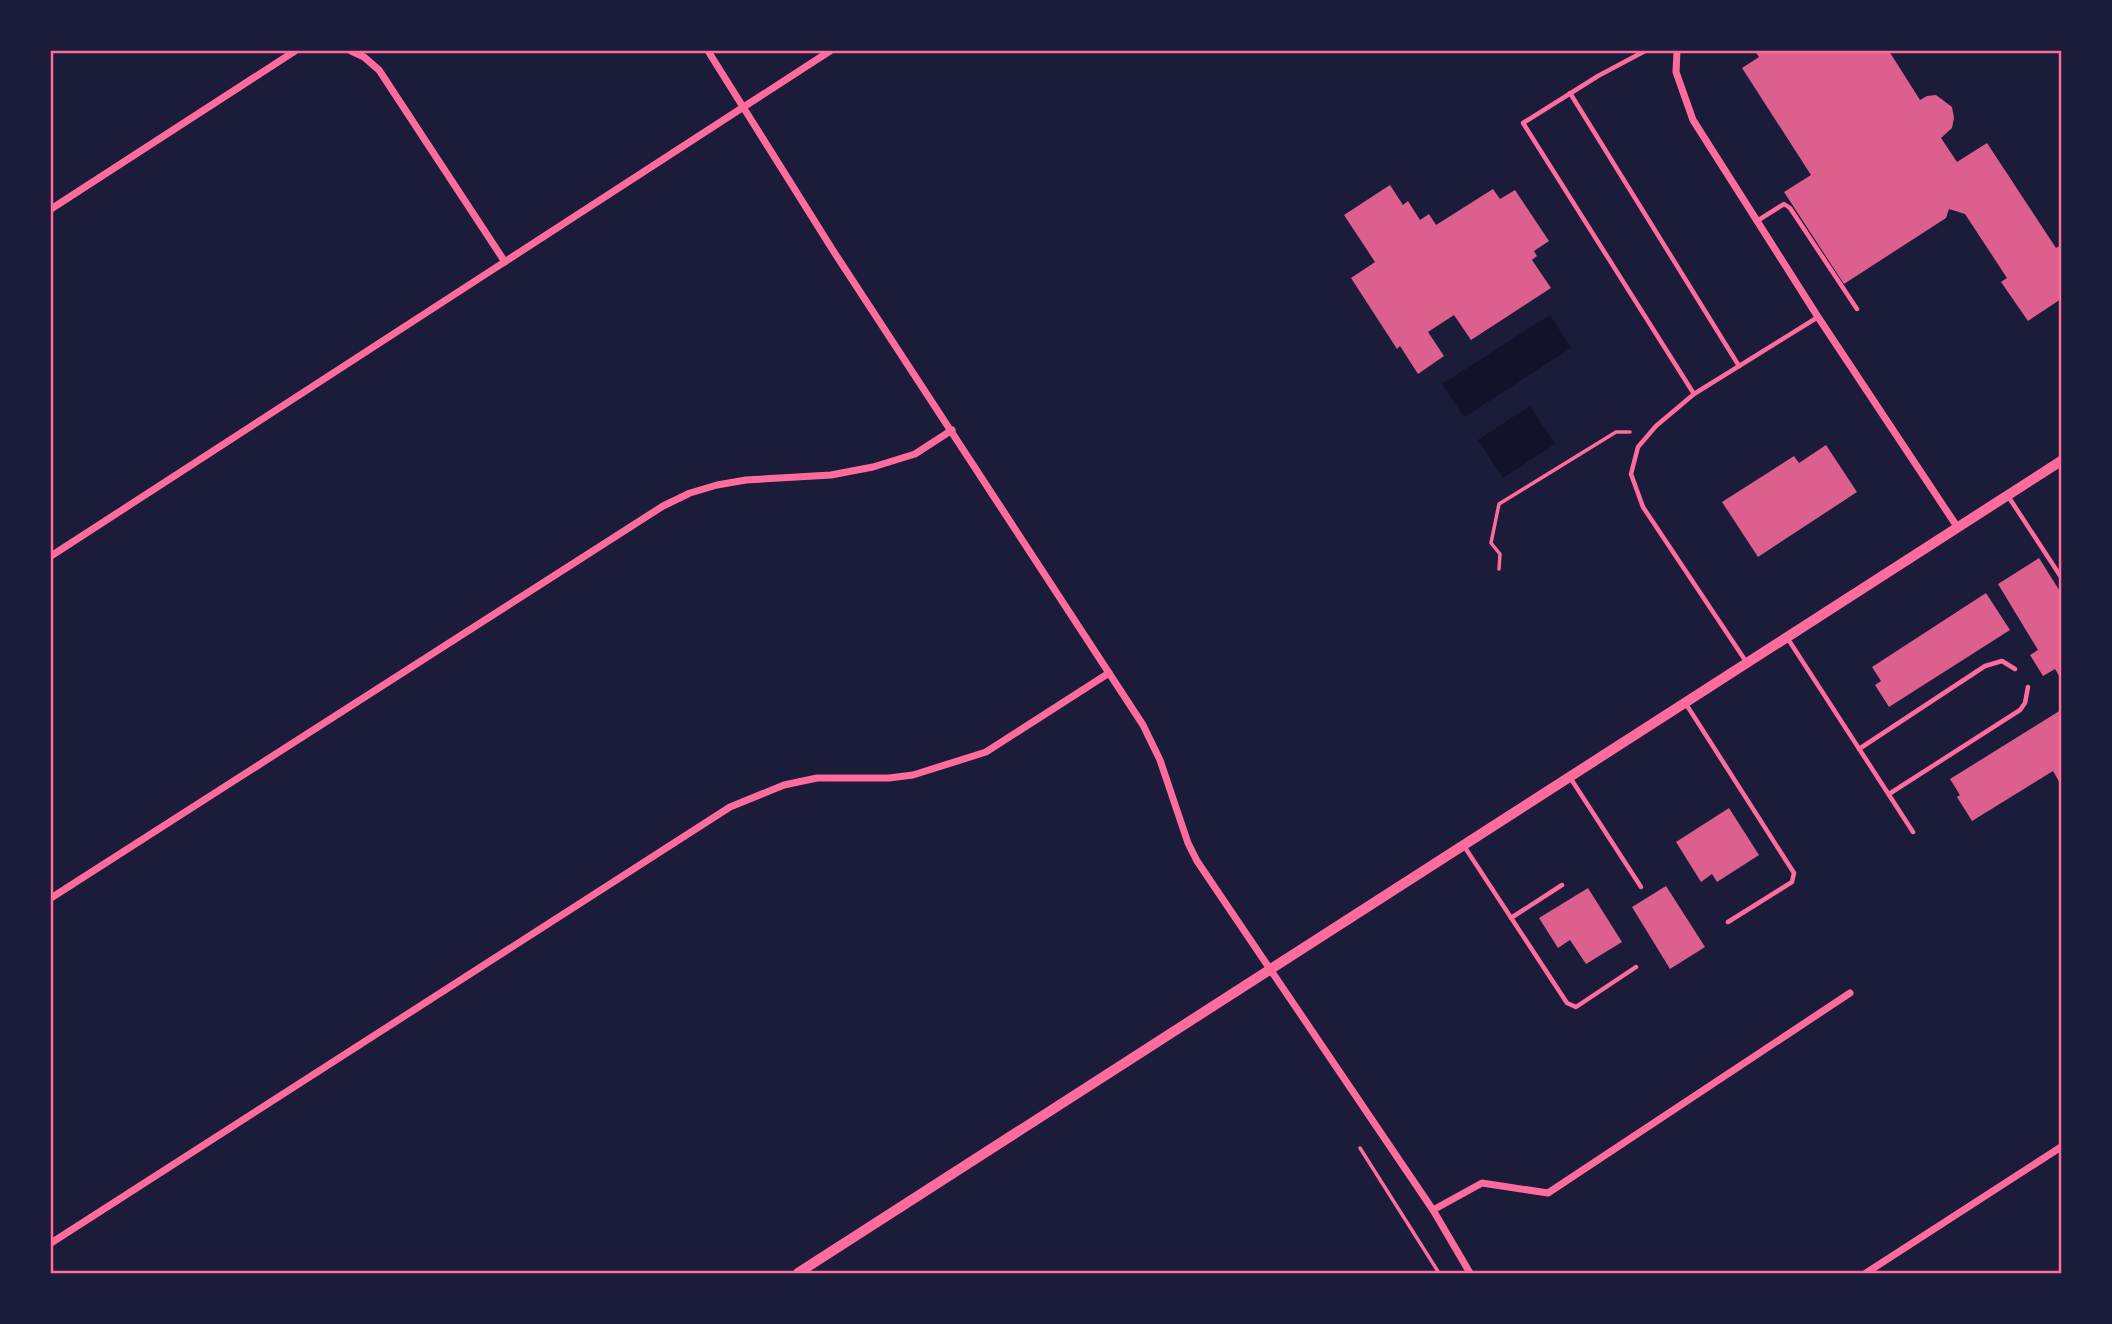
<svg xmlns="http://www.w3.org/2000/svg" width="2112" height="1324" viewBox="0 0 2112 1324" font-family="'Exo 2',sans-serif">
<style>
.water{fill:#12122b}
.building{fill:#dd5f8e}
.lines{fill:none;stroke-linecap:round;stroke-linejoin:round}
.path{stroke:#ff6b9d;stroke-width:3.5}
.service{stroke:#ff6b9d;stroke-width:4.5}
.minor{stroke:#ff6b9d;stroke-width:7}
.tertiary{stroke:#ff6b9d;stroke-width:10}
.neatline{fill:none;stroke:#ff6b9d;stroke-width:2.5}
</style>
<rect width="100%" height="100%" fill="#1b1b3a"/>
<!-- water -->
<g class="water">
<path d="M1550 315 1571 348 1464 417 1442 384Z"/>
<path d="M1530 406 1555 444 1503 478 1478 440Z"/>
</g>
<!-- building -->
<g class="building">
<path d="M1755 51H1889L1920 100 1927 96 1936 95 1952 107 1954 118 1952 128 1941 138 1957 162 1987 143 2056 248 2061 245V299L2028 321 2001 282 2007 278 1965 214 1949 209 1946 218 1844 284 1784 192 1811 175 1742 68 1759 57Z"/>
<path d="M1390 185 1403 205 1408 201 1420 220 1429 214 1436 225 1493 189 1500 199 1515 190 1549 241 1534 251 1537 256 1532 260 1551 288 1471 340 1454 315 1428 332 1444 356 1418 374 1400 346 1397 349 1351 278 1375 262 1344 215Z"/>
<path d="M1826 445 1857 492 1758 557 1722 502 1794 456 1799 463Z"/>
<path d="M2039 558 2061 593V679L2055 669 2043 676 2030 655 2038 650 1998 584Z"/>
<path d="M1986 593 2010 630 1889 707 1875 685 1881 681 1872 667Z"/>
<path d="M2061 710V785L2053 771 1972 821 1957 797 1960 795 1950 779Z"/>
<path d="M1729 808 1759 855 1717 882 1712 874 1701 882 1676 842Z"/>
<path d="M1666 886 1705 947 1670 969 1632 907Z"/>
<path d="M1588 888 1622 942 1586 964 1570 940 1558 948 1539 918Z"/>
</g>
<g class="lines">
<!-- path -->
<g class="path">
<path d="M1499 569 1500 554 1491 543 1499 504 1616 432H1630"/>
<path d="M1360 1148 1439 1273"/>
</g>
<!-- service -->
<g class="service">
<path d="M1645 51 1598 76 1523 123 1694 394 1818 317"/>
<path d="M1570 93 1739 366"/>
<path d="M1757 221 1784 204 1790 208 1857 309"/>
<path d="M1694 394 1656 426 1638 447 1631 474 1643 507 1747 663"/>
<path d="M2008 496 2061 577"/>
<path d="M1788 639 1913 832"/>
<path d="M1686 704 1794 873 1792 882 1728 922"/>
<path d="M1859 749 1985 666 2002 661 2015 669"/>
<path d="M1571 779 1641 887"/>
<path d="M1889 794 2020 710 2025 703 2028 687"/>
<path d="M1464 846 1567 1003 1576 1007 1636 967"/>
<path d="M1511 918 1562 885"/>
</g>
<!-- minor -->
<g class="minor">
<path d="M351 51 364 57 379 70 505 262"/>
<path d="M708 51 834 252 1143 725 1160 760 1188 843 1197 861 1433 1210 1470 1273"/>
<path d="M1677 51 1676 72 1693 120 1818 317 1958 528"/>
<path d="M51 209 295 51"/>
<path d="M51 556 830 51"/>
<path d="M51 898 663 506 690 493 717 485 746 480 831 475 873 467 915 454 952 430"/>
<path d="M1433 1210 1482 1183 1548 1193 1850 993"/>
<path d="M51 1243 730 807 784 785 817 778H889L913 775 986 752 1109 673"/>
<path d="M1866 1273 2061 1147"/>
</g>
<!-- tertiary -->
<path class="tertiary" d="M798 1273 2061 461"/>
</g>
<!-- border -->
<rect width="2112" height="1324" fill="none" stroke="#1b1b3a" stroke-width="105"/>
<rect x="52" y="52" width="2008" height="1220" class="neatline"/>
</svg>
